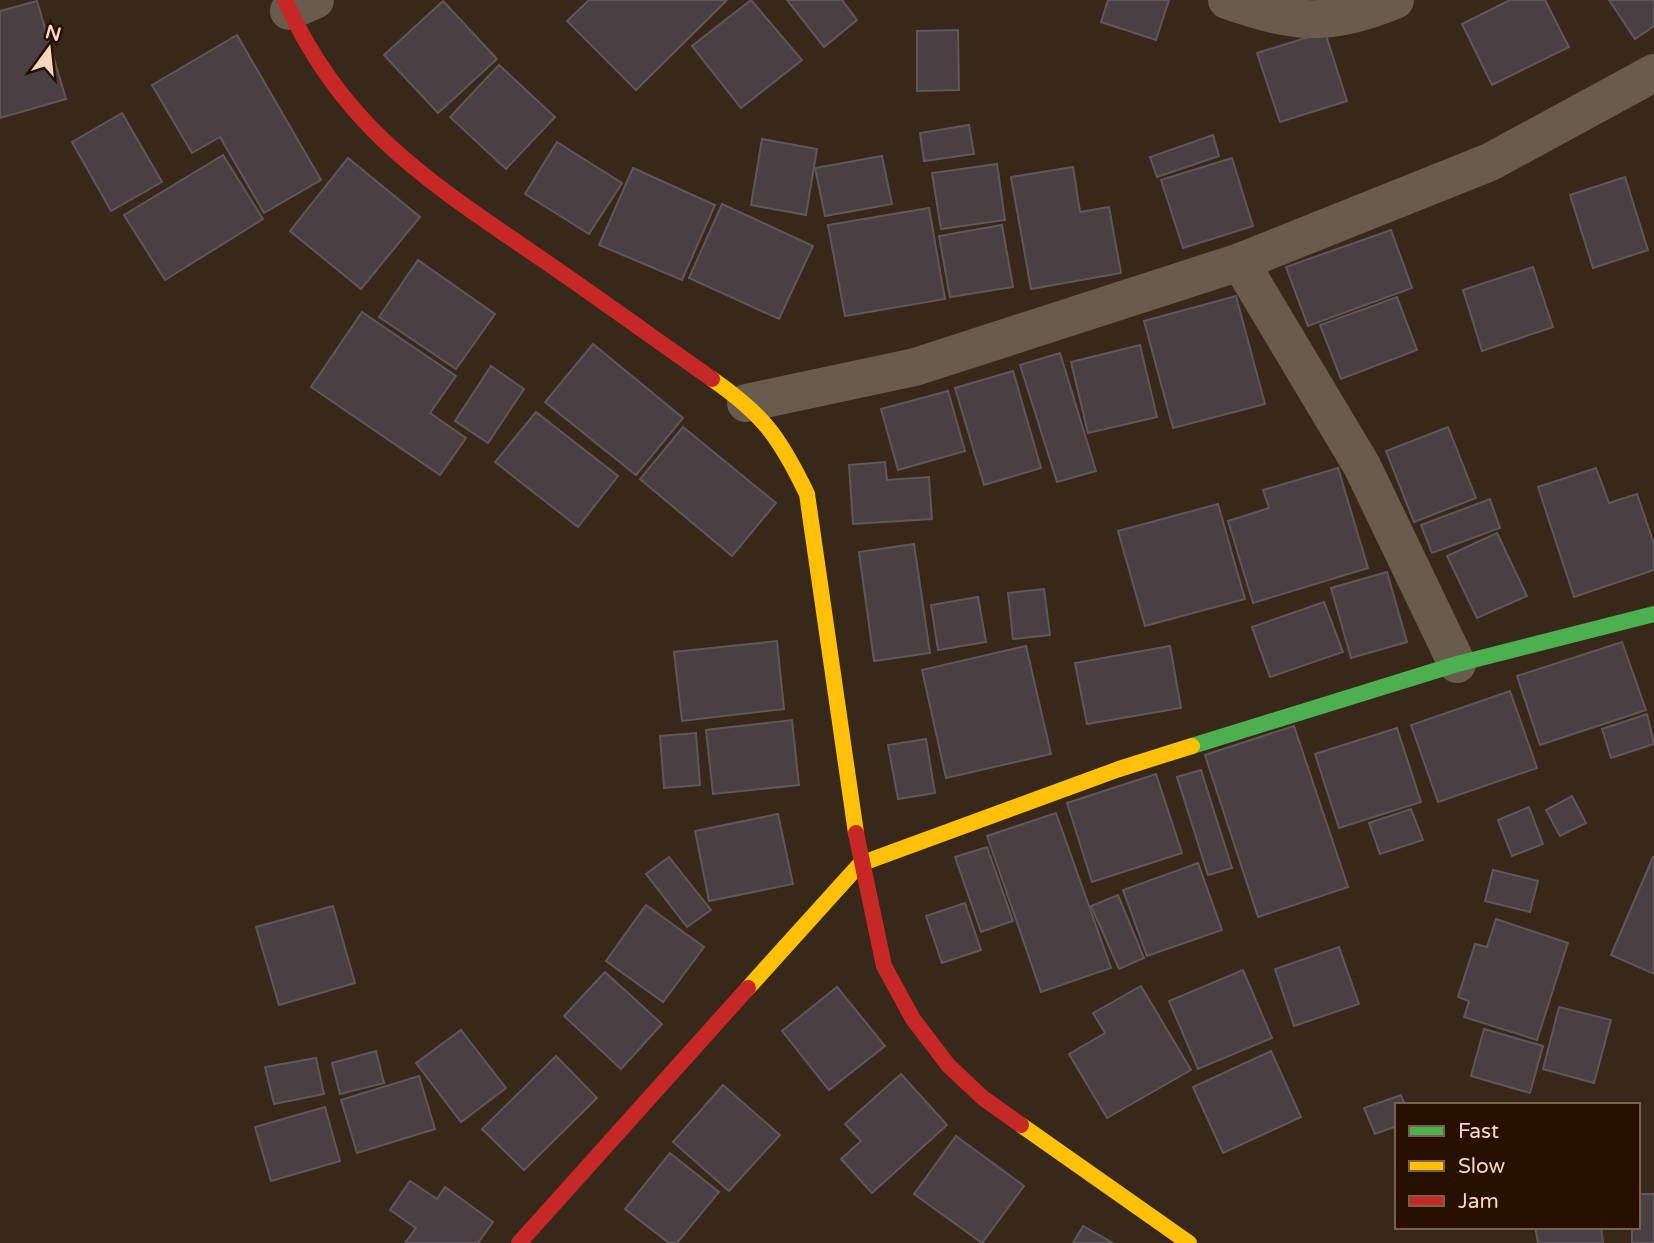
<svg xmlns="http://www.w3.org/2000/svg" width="1654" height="1243" viewBox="0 0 1654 1243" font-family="'Varela Round',sans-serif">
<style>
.building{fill:#4a4043;stroke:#61565b;stroke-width:2}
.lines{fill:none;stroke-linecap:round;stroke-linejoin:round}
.street{stroke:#6a5b4f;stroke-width:38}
.fast{stroke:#4caf50;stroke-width:16}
.slow{stroke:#ffc107;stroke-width:16}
.jam{stroke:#c62828;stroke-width:16}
</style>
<rect width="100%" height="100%" fill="#38281a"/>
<!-- building -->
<g class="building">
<path d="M589 0H727L636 90 567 21Z"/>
<path d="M751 0 802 60 741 108 692 46Z"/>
<path d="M787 0H842L857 20 824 47Z"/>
<path d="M1108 0H1169L1156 40 1101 22Z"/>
<path d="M1510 0H1545L1569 47 1492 85 1462 24Z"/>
<path d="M1609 0H1654V26L1635 39Z"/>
<path d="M37 1 66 99 0 118V11Z"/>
<path d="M443 1 497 59 438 113 384 55Z"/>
<path d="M958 30 959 90 917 91V31Z"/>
<path d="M1325 32 1347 101 1280 122 1257 53Z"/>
<path d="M237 35 321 180 264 213 220 137 192 153 152 85Z"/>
<path d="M499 65 555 117 506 169 450 117Z"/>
<path d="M122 113 162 182 111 211 72 142Z"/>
<path d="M969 125 974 154 924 161 920 133Z"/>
<path d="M1213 135 1219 156 1157 177 1150 157Z"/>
<path d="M762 139 817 149 806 215 751 205Z"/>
<path d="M557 142 622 183 589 234 525 194Z"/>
<path d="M223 155 263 219 165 280 124 215Z"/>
<path d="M882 156 892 204 825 216 815 168Z"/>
<path d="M348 158 420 217 361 289 290 231Z"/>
<path d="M1232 158 1253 226 1183 248 1161 180Z"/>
<path d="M997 164 1005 220 941 229 932 173Z"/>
<path d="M1073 167 1080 212 1109 207 1121 273 1031 289 1011 177Z"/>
<path d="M633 168 715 205 682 280 599 245Z"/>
<path d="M1625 177 1648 250 1593 268 1570 195Z"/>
<path d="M722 204 813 246 779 319 689 278Z"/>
<path d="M929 208 945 299 845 316 828 225Z"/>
<path d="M1002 225 1013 287 950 297 939 236Z"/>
<path d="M1391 230 1412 288 1308 326 1286 267Z"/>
<path d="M418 260 495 314 456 369 379 317Z"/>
<path d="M1533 267 1553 327 1482 351 1463 290Z"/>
<path d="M1236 296 1265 404 1173 428 1144 321Z"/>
<path d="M1397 297 1417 350 1341 379 1320 325Z"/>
<path d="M362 312 456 376 430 413 466 438 440 475 311 387Z"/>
<path d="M593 344 683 418 636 475 545 402Z"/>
<path d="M1140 345 1157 417 1088 433 1071 362Z"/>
<path d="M1060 353 1096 471 1057 482 1020 365Z"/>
<path d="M491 366 524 389 488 443 455 421Z"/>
<path d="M1013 371 1041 468 984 485 955 388Z"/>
<path d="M948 391 965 451 898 470 881 409Z"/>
<path d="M536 412 618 476 578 527 495 462Z"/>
<path d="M683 427 776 503 732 556 640 479Z"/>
<path d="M1448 427 1476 498 1414 522 1386 451Z"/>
<path d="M885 462 887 480 929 477 932 519 853 524 849 465Z"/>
<path d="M1338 468 1368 568 1253 603 1228 521 1269 508 1263 490Z"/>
<path d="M1596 468 1609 503 1637 494 1654 544V570L1574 597 1538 487Z"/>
<path d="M1490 499 1500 528 1432 553 1421 525Z"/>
<path d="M1218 504 1245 599 1145 626 1118 531Z"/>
<path d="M1497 533 1527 596 1477 618 1447 556Z"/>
<path d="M914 544 930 653 874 661 859 552Z"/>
<path d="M1387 572 1407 642 1351 658 1331 588Z"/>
<path d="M1044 589 1050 635 1013 639 1008 593Z"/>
<path d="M978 597 986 642 938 650 931 605Z"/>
<path d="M1324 602 1343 652 1270 677 1252 627Z"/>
<path d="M777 641 784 709 682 721 674 652Z"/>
<path d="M1622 642 1646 710 1540 745 1517 676Z"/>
<path d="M1026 646 1051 754 946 778 922 670Z"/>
<path d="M1170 646 1181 708 1087 724 1075 663Z"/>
<path d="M1510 691 1537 768 1438 802 1411 725Z"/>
<path d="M1647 714 1654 744 1611 758 1602 729Z"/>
<path d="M792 720 799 785 713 794 706 730Z"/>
<path d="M1294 726 1348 887 1258 917 1205 755Z"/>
<path d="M1397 728 1421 802 1339 828 1315 754Z"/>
<path d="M696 733 700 785 664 788 660 736Z"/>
<path d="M926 739 935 793 898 799 888 745Z"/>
<path d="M1201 770 1232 868 1208 875 1177 777Z"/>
<path d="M1156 774 1182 853 1092 882 1067 803Z"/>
<path d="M1572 796 1586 823 1560 836 1546 810Z"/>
<path d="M1529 807 1543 844 1512 856 1498 820Z"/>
<path d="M1411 809 1423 840 1380 854 1369 823Z"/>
<path d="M1056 813 1111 968 1041 992 987 836Z"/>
<path d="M778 814 793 884 709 901 695 831Z"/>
<path d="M987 847 1013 921 981 932 955 857Z"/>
<path d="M669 857 711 910 687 927 646 874Z"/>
<path d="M1653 857H1654V974L1611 955Z"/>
<path d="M1198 863 1222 930 1147 956 1123 890Z"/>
<path d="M1493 870 1538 881 1530 912 1485 901Z"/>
<path d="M1118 895 1144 958 1119 969 1091 906Z"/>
<path d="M965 903 981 950 942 963 926 916Z"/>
<path d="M646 905 704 947 663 1002 606 961Z"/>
<path d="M333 906 355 983 279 1005 256 927Z"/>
<path d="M1496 919 1568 943 1537 1040 1464 1017 1469 1001 1458 997 1475 944 1487 947Z"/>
<path d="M1339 947 1359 1004 1294 1026 1275 969Z"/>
<path d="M1243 970 1272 1038 1198 1069 1169 1001Z"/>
<path d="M605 972 662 1024 621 1069 564 1016Z"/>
<path d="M1141 986 1191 1070 1107 1118 1069 1054 1105 1033 1093 1013Z"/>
<path d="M837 987 885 1046 829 1090 782 1031Z"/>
<path d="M1559 1007 1611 1020 1594 1083 1543 1069Z"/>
<path d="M1484 1029 1543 1046 1530 1093 1471 1076Z"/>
<path d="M461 1030 506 1088 461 1122 416 1063Z"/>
<path d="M376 1051 384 1083 340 1094 332 1063Z"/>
<path d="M1271 1051 1301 1117 1223 1153 1193 1087Z"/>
<path d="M556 1056 597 1098 524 1170 482 1129Z"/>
<path d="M316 1058 324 1094 274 1104 265 1067Z"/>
<path d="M901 1074 947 1125 872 1193 841 1159 861 1141 845 1124Z"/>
<path d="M419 1076 435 1129 357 1153 341 1100Z"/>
<path d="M723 1085 780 1135 729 1191 673 1142Z"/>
<path d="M1401 1095 1405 1105H1397V1126L1375 1134 1364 1108Z"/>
<path d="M325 1107 340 1161 271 1181 255 1127Z"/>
<path d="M956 1136 1024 1186 982 1243 914 1194Z"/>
<path d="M670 1153 719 1192 677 1243H669L625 1209Z"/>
<path d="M410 1181 437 1199 445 1187 493 1222 478 1243H405L416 1228 390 1210Z"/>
<path d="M1638 1194H1654V1243H1632V1227H1638Z"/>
<path d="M1083 1226 1113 1243H1073Z"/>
<path d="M1535 1227H1601L1603 1243H1538Z"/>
</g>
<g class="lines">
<!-- street -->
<g class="street">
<path d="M1227 0C1296 24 1327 27 1395 0"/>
<path d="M289 11 315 0"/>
<path d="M1240 262 1362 466 1457 664"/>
<path d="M746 403 915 367 1240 262 1490 162 1654 73"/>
</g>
<!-- fast -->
<path class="fast" d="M1192 746 1457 664 1654 614"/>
<!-- slow -->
<g class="slow">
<path d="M712 379C764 415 780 438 807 494L856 833"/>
<path d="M748 988 860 864 1119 769 1192 746"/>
<path d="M1021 1125 1189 1243"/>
</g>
<!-- jam -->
<g class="jam">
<path d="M285 0C342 129 431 183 543 260 600 299 656 340 712 379"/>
<path d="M856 833 884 966 913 1019 948 1065 983 1098 1021 1125"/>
<path d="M519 1243 748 988"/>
</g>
</g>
<!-- legend -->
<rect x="1395" y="1103" width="245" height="126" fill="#271000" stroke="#7b604c" stroke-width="2"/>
<rect x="1409" y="1126" width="35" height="10" fill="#4caf50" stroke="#7b604c" stroke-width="2"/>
<text x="1458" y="1138" font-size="21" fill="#f8d7bf">Fast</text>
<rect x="1409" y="1161" width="35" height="10" fill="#ffc107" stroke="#7b604c" stroke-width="2"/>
<text x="1458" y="1173" font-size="21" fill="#f8d7bf">Slow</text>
<rect x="1409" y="1196" width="35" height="10" fill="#c62828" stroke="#7b604c" stroke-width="2"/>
<text x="1458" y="1208" font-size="21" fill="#f8d7bf">Jam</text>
<!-- north arrow -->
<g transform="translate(49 49) rotate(15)" stroke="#271000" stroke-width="5" paint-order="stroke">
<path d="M0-5L12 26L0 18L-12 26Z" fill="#f8d7bf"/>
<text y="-10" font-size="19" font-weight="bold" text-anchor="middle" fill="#f8d7bf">N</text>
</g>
</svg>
